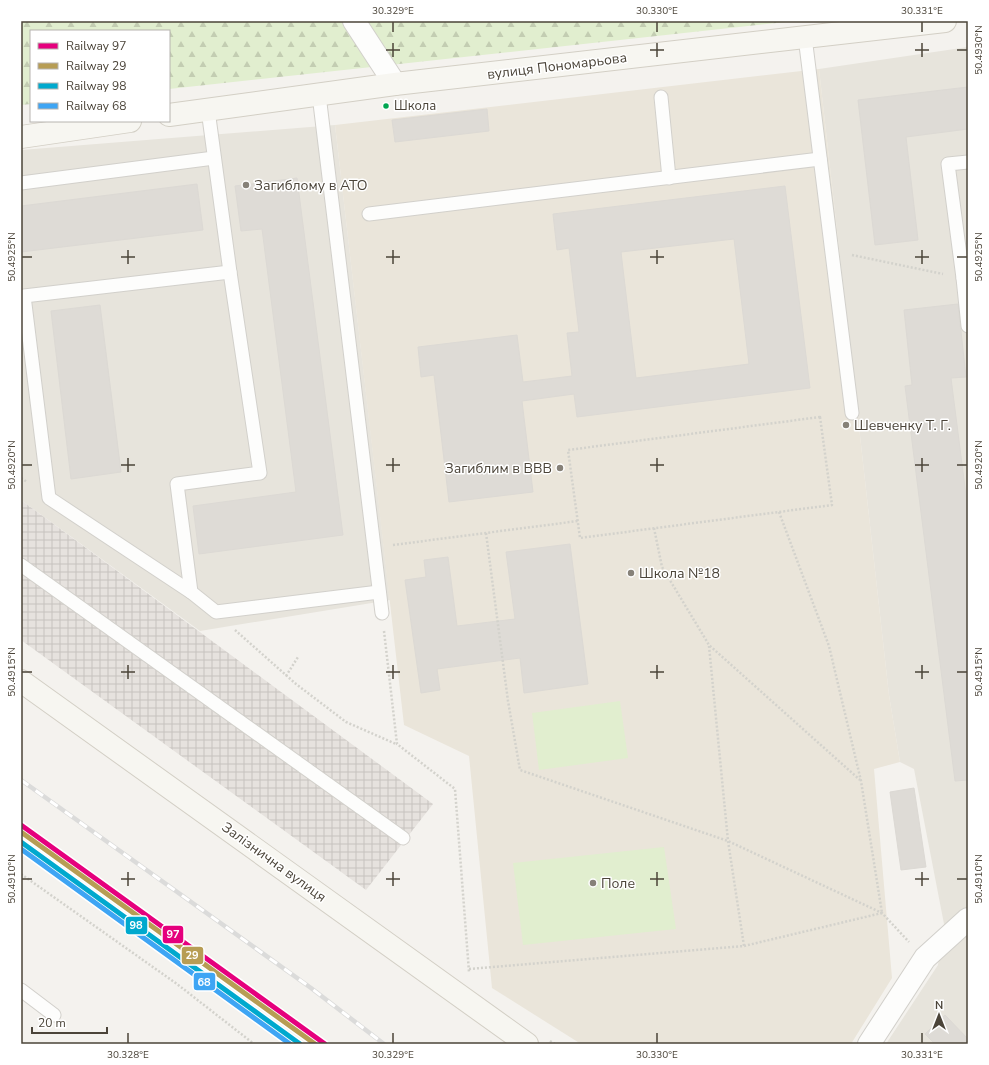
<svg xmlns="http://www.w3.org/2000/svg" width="989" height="1065" viewBox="0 0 989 1065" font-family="'Nunito Sans',sans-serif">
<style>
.residential{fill:#e7e4dc}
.industrial{fill:url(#industrial-grid)}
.education{fill:#eae5da}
.forest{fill:url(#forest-firs)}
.pitch{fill:#e1eecf}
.building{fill:#dedbd6;stroke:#dcd9d4;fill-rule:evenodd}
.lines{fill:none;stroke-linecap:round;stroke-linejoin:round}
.lane-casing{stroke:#d2d0cb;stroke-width:15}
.street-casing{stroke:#d2d0cb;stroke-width:24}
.secondary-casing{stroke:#d3cfc5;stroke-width:24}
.path{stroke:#d3d2cc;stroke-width:2.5;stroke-dasharray:2 2;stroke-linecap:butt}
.lane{stroke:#fdfdfc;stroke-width:13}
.street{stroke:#fdfdfc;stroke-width:22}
.secondary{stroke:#f7f6f1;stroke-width:22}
.rail-casing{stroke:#dbdbda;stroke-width:4.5}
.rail{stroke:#fff;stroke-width:3;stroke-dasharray:9;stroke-linecap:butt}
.rail-1-casing{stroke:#fff;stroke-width:8}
.rail-2-casing{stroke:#fff;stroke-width:8}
.rail-3-casing{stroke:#fff;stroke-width:8}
.rail-4-casing{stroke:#fff;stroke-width:8}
.rail-1{stroke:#e5007d;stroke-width:5}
.rail-2{stroke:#b79d54;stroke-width:5}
.rail-3{stroke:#00a9ce;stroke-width:5}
.rail-4{stroke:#3ea5f4;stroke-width:5}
.ticks{fill:none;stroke:#4b4439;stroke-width:1.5}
.bus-dot{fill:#00a651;stroke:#fff;stroke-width:1.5}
.poi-dot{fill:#868178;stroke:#fff;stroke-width:1.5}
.labels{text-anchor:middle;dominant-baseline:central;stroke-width:3;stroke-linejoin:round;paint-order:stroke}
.bus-label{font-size:13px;fill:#4b4439;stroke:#fff;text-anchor:start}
.street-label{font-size:14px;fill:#4b4439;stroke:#fff}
.poi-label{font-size:14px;fill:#4b4439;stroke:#fff;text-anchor:start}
.line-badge{stroke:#fff;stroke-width:1.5}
.badge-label{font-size:11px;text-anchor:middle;font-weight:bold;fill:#fff}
.neatline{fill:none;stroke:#4b4439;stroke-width:1.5}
.ticks-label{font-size:10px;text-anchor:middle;fill:#4b4439}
</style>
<defs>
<pattern id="industrial-grid" width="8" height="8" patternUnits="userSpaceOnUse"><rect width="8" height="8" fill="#e6e2de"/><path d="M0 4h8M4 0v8" fill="none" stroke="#c7c3bf"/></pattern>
<pattern id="forest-firs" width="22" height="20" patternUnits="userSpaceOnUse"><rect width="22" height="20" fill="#e1eecf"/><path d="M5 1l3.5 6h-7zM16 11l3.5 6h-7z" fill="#c3cdb2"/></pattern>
</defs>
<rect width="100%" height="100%" fill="#f4f2ee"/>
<!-- residential -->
<g class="residential">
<path d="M968 47V1044H886L938 965 944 924 914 769 900 762 889 695 819 69Z"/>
<path d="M335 125 390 600 200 631 21 500V150Z"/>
</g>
<!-- industrial -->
<path class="industrial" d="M21 500 433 804 366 890 21 640Z"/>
<!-- education -->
<path class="education" d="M819 69 889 695 900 762 874 769 892 978 851 1044H581L492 988 469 756 404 725 335 125Z"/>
<!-- forest -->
<path class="forest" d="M21 21H795L169 89V31H31V104L21 105Z"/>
<!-- pitch -->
<g class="pitch">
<path d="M620 701 628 758 539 770 532 713Z"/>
<path d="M664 847 676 929 523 945 513 863Z"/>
</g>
<!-- building -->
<g class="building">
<path d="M968 87V129L906 137 918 240 875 245 858 100Z"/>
<path d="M487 109 489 131 395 142 392 120Z"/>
<path d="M297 178 343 535 199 554 193 506 296 492 262 229 241 231 235 186Z"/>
<path d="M197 184 203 230 21 252V206Z"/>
<path d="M785 186 810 388 577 417 574 394 522 401 533 492 449 502 434 375 421 377 418 347 517 335 523 382 572 376 567 333 579 332 569 248 557 250 553 214ZM734 239 749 364 636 378 621 252Z"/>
<path d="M958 304 966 377 951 378 968 511V780L955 781 905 386 912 385 904 310Z"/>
<path d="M100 305 121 472 71 479 51 311Z"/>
<path d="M570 544 588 684 524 693 520 658 437 669 440 690 421 693 405 580 426 577 424 560 448 557 457 626 515 619 506 552Z"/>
<path d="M914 788 926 867 901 870 890 792Z"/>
<path d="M945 1015 968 1039V1044H935L925 1034Z"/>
</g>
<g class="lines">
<defs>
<g id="lane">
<path d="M805 37 852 413"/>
<path d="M319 95 382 613"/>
<path d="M661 97 669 178"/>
<path d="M208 110 230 272 260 473 177 484 191 592 216 612 379 592"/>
<path d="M21 183 214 158"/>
<path d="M369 214 820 159"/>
<path d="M968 277 963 278 968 326"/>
<path d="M963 278 948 164 968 162"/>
<path d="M21 565 403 838"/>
<path d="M191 592 49 498 24 296 230 272"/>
<path d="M21 990 54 1015"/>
</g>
<g id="street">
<path d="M354 21 395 84"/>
<path d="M869 1044 925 958 968 919"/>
</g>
<g id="secondary">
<path d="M169 115 395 84 945 21"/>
<path d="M21 137 130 121"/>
<path d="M21 681 527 1044"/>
</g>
</defs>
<!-- lane casing -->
<use href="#lane" class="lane-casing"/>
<!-- street casing -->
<use href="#street" class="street-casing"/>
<!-- secondary casing -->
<use href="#secondary" class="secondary-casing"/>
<!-- path -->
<g class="path">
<path d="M852 255 943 274"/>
<path d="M820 417 832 505 580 538 568 450Z"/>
<path d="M21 478 27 482"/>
<path d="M779 512 829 646 861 781 882 913"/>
<path d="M654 528 662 567 709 645 860 780"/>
<path d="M486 533 508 701 520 770 728 841 882 913 909 942"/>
<path d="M393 545 578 521"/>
<path d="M235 630 296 684 346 722 396 744"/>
<path d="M384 631 397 744 455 789 469 972"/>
<path d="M709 646 728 841 744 946"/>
<path d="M286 676 298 657"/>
<path d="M21 874 177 984 254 1044"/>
<path d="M469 969 744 946 882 913"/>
<path d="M550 1041 555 1044"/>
</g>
<!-- lane -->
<use href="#lane" class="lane"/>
<!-- street -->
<use href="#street" class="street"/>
<!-- secondary -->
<use href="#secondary" class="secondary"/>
<defs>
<path id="rail" d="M21 780 311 988 384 1044"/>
</defs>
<!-- rail casing -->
<use href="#rail" class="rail-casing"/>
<!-- rail -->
<use href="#rail" class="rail"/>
<defs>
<path id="rail-1" d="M21 825 325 1044"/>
<path id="rail-2" d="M21 832 315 1044"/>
<path id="rail-3" d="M21 842 300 1044"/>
<path id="rail-4" d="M21 849 290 1044"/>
</defs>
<!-- rail-1 casing -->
<use href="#rail-1" class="rail-1-casing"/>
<!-- rail-2 casing -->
<use href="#rail-2" class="rail-2-casing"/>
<!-- rail-3 casing -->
<use href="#rail-3" class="rail-3-casing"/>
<!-- rail-4 casing -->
<use href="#rail-4" class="rail-4-casing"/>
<!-- rail-1 -->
<use href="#rail-1" class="rail-1"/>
<!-- rail-2 -->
<use href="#rail-2" class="rail-2"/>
<!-- rail-3 -->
<use href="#rail-3" class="rail-3"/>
<!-- rail-4 -->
<use href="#rail-4" class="rail-4"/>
</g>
<!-- ticks -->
<path class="ticks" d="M393 22V32M657 22V32M922 22V32M393 43V57M657 43V57M922 43V57M386 50H400M650 50H664M915 50H929M957 50H967M128 250V264M393 250V264M657 250V264M922 250V264M22 257H32M121 257H135M386 257H400M650 257H664M915 257H929M957 257H967M128 458V472M393 458V472M657 458V472M922 458V472M22 465H32M121 465H135M386 465H400M650 465H664M915 465H929M957 465H967M128 665V679M393 665V679M657 665V679M922 665V679M22 672H32M121 672H135M386 672H400M650 672H664M915 672H929M957 672H967M128 872V886M393 872V886M657 872V886M922 872V886M22 879H32M121 879H135M386 879H400M650 879H664M915 879H929M957 879H967M128 1033V1043M393 1033V1043M657 1033V1043M922 1033V1043"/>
<!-- markers -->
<circle class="bus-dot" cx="386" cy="106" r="3.5"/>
<g class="poi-dot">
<circle cx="246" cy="185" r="4"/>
<circle cx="846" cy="425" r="4"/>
<circle cx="560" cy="468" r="4"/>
<circle cx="631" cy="573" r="4"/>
<circle cx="593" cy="883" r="4"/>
</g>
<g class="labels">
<!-- bus labels -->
<g class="bus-label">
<text x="394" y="106">Школа</text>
</g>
<!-- street labels -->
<g class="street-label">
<text transform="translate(557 66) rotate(-7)">вулиця Пономарьова</text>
<text transform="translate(274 862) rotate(36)">Залізнична вулиця</text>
</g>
<!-- poi labels -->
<g class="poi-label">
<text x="254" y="185">Загиблому в АТО</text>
<text x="854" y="425">Шевченку Т. Г.</text>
<text x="552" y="468" text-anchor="end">Загиблим в ВВВ</text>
<text x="639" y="573">Школа №18</text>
<text x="601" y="883">Поле</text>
</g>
</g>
<g class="line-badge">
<rect x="125" y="916" width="23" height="19" rx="4" fill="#00a9ce"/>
<rect x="162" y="925" width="22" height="19" rx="4" fill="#e5007d"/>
<rect x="181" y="946" width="23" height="19" rx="4" fill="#b79d54"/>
<rect x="193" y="972" width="23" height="19" rx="4" fill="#3ea5f4"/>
</g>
<g class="badge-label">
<text x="136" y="929">98</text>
<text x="173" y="938">97</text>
<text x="192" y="959">29</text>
<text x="204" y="986">68</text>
</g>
<!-- border -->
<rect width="989" height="1065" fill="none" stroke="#ffffff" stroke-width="44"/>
<!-- legend -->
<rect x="30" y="30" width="140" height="92" fill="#ffffff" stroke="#b7b4b0"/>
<rect x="38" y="43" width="20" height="6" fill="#e5007d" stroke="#b7b4b0"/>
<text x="66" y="50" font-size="12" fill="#4b4439">Railway 97</text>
<rect x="38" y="63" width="20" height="6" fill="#b79d54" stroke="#b7b4b0"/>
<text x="66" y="70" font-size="12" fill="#4b4439">Railway 29</text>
<rect x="38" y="83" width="20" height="6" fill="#00a9ce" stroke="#b7b4b0"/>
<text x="66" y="90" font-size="12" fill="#4b4439">Railway 98</text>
<rect x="38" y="103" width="20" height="6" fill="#3ea5f4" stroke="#b7b4b0"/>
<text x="66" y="110" font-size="12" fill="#4b4439">Railway 68</text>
<!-- north arrow -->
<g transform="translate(939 1015)" stroke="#ffffff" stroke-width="3" paint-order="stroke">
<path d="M0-3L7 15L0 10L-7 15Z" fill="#4b4439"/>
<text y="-6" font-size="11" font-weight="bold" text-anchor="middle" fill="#4b4439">N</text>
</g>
<!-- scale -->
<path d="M32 1027v6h75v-6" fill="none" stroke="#4b4439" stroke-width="2"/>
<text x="38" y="1027" font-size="12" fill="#4b4439" stroke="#ffffff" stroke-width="3" paint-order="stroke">20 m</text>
<rect x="22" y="22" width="945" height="1021" class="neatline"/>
<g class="ticks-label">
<text x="393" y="14">30.329°E</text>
<text x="657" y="14">30.330°E</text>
<text x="922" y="14">30.331°E</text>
<text transform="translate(978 50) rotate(-90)" y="4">50.4930°N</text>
<text transform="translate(11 257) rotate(-90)" y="4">50.4925°N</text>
<text transform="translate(978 257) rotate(-90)" y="4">50.4925°N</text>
<text transform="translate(11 465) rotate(-90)" y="4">50.4920°N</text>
<text transform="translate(978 465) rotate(-90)" y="4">50.4920°N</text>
<text transform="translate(11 672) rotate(-90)" y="4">50.4915°N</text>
<text transform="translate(978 672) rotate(-90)" y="4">50.4915°N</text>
<text transform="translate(11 879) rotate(-90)" y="4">50.4910°N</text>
<text transform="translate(978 879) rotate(-90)" y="4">50.4910°N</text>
<text x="128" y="1058">30.328°E</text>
<text x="393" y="1058">30.329°E</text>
<text x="657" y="1058">30.330°E</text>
<text x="922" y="1058">30.331°E</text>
</g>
</svg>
